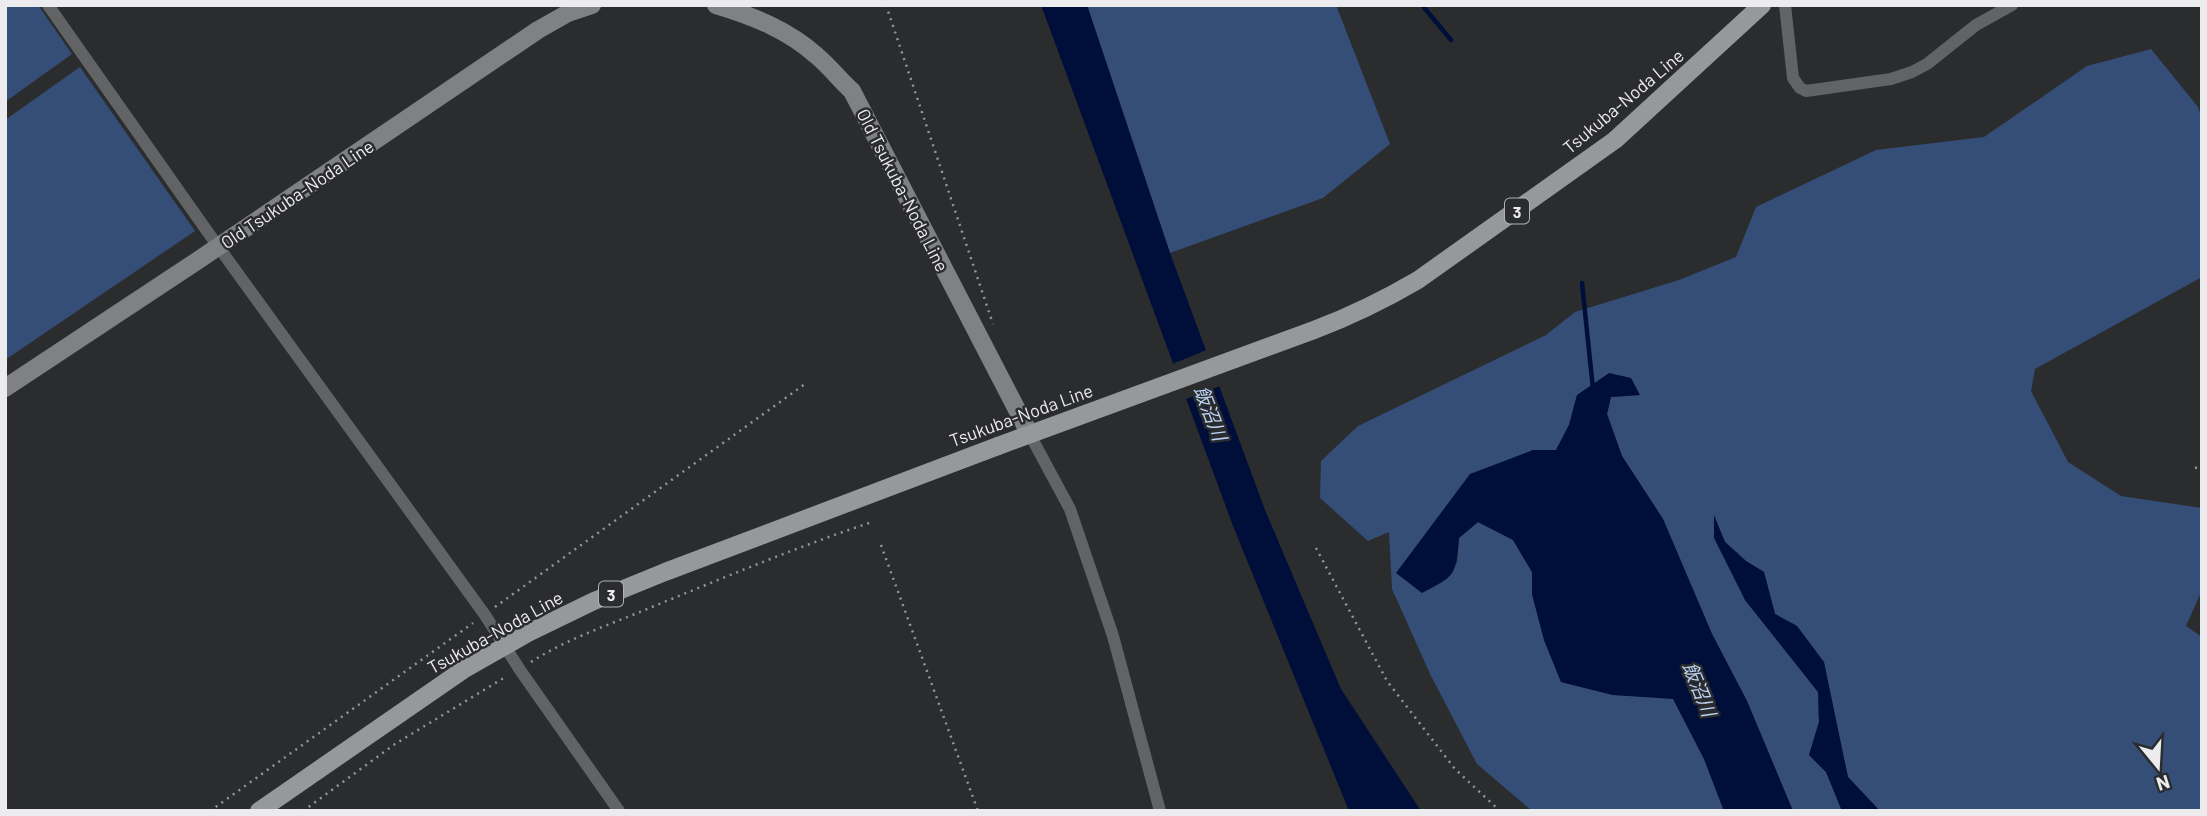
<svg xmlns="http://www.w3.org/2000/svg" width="2207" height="816" viewBox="0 0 2207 816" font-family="Barlow,'Noto Sans JP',sans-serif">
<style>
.green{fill:#354e77}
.water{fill:#000f3a}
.pier{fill:#2b2c2e}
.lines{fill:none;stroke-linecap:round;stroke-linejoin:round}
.stream{stroke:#000f3a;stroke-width:4.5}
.path{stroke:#949597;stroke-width:2.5;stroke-dasharray:2 5;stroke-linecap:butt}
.street{stroke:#626364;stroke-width:12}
.secondary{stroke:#808183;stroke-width:18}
.primary{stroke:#97989a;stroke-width:18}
.primary-bridge{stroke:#97989a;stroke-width:18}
.labels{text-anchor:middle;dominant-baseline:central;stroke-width:5;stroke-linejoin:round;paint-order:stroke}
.shield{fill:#2b2c2e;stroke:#b2b2b4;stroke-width:2}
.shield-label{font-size:16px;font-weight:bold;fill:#ececee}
.street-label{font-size:18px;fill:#ececee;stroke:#2b2c2e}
.water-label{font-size:19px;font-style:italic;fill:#bcd2f6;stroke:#2b2c2e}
</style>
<rect width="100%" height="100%" fill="#2b2c2e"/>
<!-- green -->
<g class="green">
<path d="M5 5H38L72 54 5 102Z"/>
<path d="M1087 5H1336L1390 144 1323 198 1170 253Z"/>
<path d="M2151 49 2198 107 2202 119V277L2035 369 2031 391 2068 462 2121 496 2202 508V590L2186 626 2202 637V811H1880L1848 777 1837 732 1797 626 1775 614 1764 572 1746 561 1725 542 1714 517 1745 600 1818 692 1819 722 1809 755 1826 772 1843 811H1793L1747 701 1712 634 1663 519 1622 456 1607 414 1611 397 1640 395H1577L1569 425 1556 450H1532L1396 573 1457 563 1459 538 1478 522 1513 540 1532 572V594L1544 640 1561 682 1613 695 1673 698 1704 759 1724 811H1532L1477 764 1431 676 1392 589 1389 532 1368 541 1320 498 1321 461 1358 426 1546 335 1575 312 1679 280 1736 257 1756 207 1876 150 1984 137 2087 66Z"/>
<path d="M80 67 195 231 5 360V120Z"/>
</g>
<!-- water -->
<g class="water">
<path d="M1041 5H1087L1170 253 1265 510 1341 689 1421 811H1349L1233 526Z"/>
<path d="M1609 373 1631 378 1640 395 1611 397 1607 414 1622 456 1663 519 1712 634 1747 701 1793 811H1724L1704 759 1673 699 1613 695 1561 682 1544 640 1532 594V572L1513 540 1478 522 1459 538C1456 576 1455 576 1422 593L1396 573 1470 474 1533 450H1556L1569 425 1577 395Z"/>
<path d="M1714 515 1725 542 1746 561 1764 572 1775 614 1797 626 1824 662 1848 777 1880 811 1841 809 1826 772 1809 755 1819 722 1818 692 1745 600 1714 538Z"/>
</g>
<!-- pier -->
<path class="pier" d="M1209 349 1223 385 1183 400 1170 365Z"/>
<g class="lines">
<!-- stream -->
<g class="stream">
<path d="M1422 5 1451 40"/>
<path d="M1582 283 1593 389"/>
</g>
<!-- path -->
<g class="path">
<path d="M886 5 993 324"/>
<path d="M2195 468 2202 466"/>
<path d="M881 545 978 811"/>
<path d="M1316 548 1387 681 1455 769 1500 811"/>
<path d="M495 607 805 384"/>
<path d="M531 662C568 638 612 624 652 607 725 577 797 547 872 522"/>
<path d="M210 811 473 623"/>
<path d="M303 811 395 744 507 676"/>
</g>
<!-- street -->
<g class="street">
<path d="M48 5 207 231 485 615 520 670 619 811"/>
<path d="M1785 5 1793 78 1800 88 1806 91 1891 79 1912 72 1927 64 1976 25 2012 5"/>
<path d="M1029 433 1070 509 1113 636 1160 811"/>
</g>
<!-- secondary -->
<g class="secondary">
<path d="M716 5C753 16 788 30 817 56 830 67 840 80 852 91L1029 433"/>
<path d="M5 388 197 261 538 30 568 13 592 5"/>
</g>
<!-- primary -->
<path class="primary" d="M998 446 1314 330C1351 316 1384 300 1418 280L1615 140 1762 5"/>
<!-- primary-bridge -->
<path class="primary-bridge" d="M259 811 463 670 528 633 594 601 665 572 998 446"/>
</g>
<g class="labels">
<!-- shield labels -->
<g class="shield">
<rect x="1505" y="198.5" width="24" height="25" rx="5"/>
<rect x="599" y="581.5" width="24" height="25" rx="5"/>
</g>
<g class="shield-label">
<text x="1517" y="211">3</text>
<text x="611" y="594">3</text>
</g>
<!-- street labels -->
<g class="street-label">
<text transform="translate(1623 101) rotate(-40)">Tsukuba-Noda Line</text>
<text transform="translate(903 190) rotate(63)">Old Tsukuba-Noda Line</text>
<text transform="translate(297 194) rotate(-34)">Old Tsukuba-Noda Line</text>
<text transform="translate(1021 415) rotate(-20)">Tsukuba-Noda Line</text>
<text transform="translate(495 632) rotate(-29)">Tsukuba-Noda Line</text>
</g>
<!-- water labels -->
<g class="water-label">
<text transform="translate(1211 413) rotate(69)">飯沼川</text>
<text transform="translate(1700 689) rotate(68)">飯沼川</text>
</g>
</g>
<!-- border -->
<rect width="2207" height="816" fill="none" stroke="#ececee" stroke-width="14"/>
<!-- north arrow -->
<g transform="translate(2158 767) rotate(162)" stroke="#2b2c2e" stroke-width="5" paint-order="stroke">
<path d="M0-5L12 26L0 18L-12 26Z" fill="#ececee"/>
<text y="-10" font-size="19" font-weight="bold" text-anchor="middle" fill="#ececee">N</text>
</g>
</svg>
